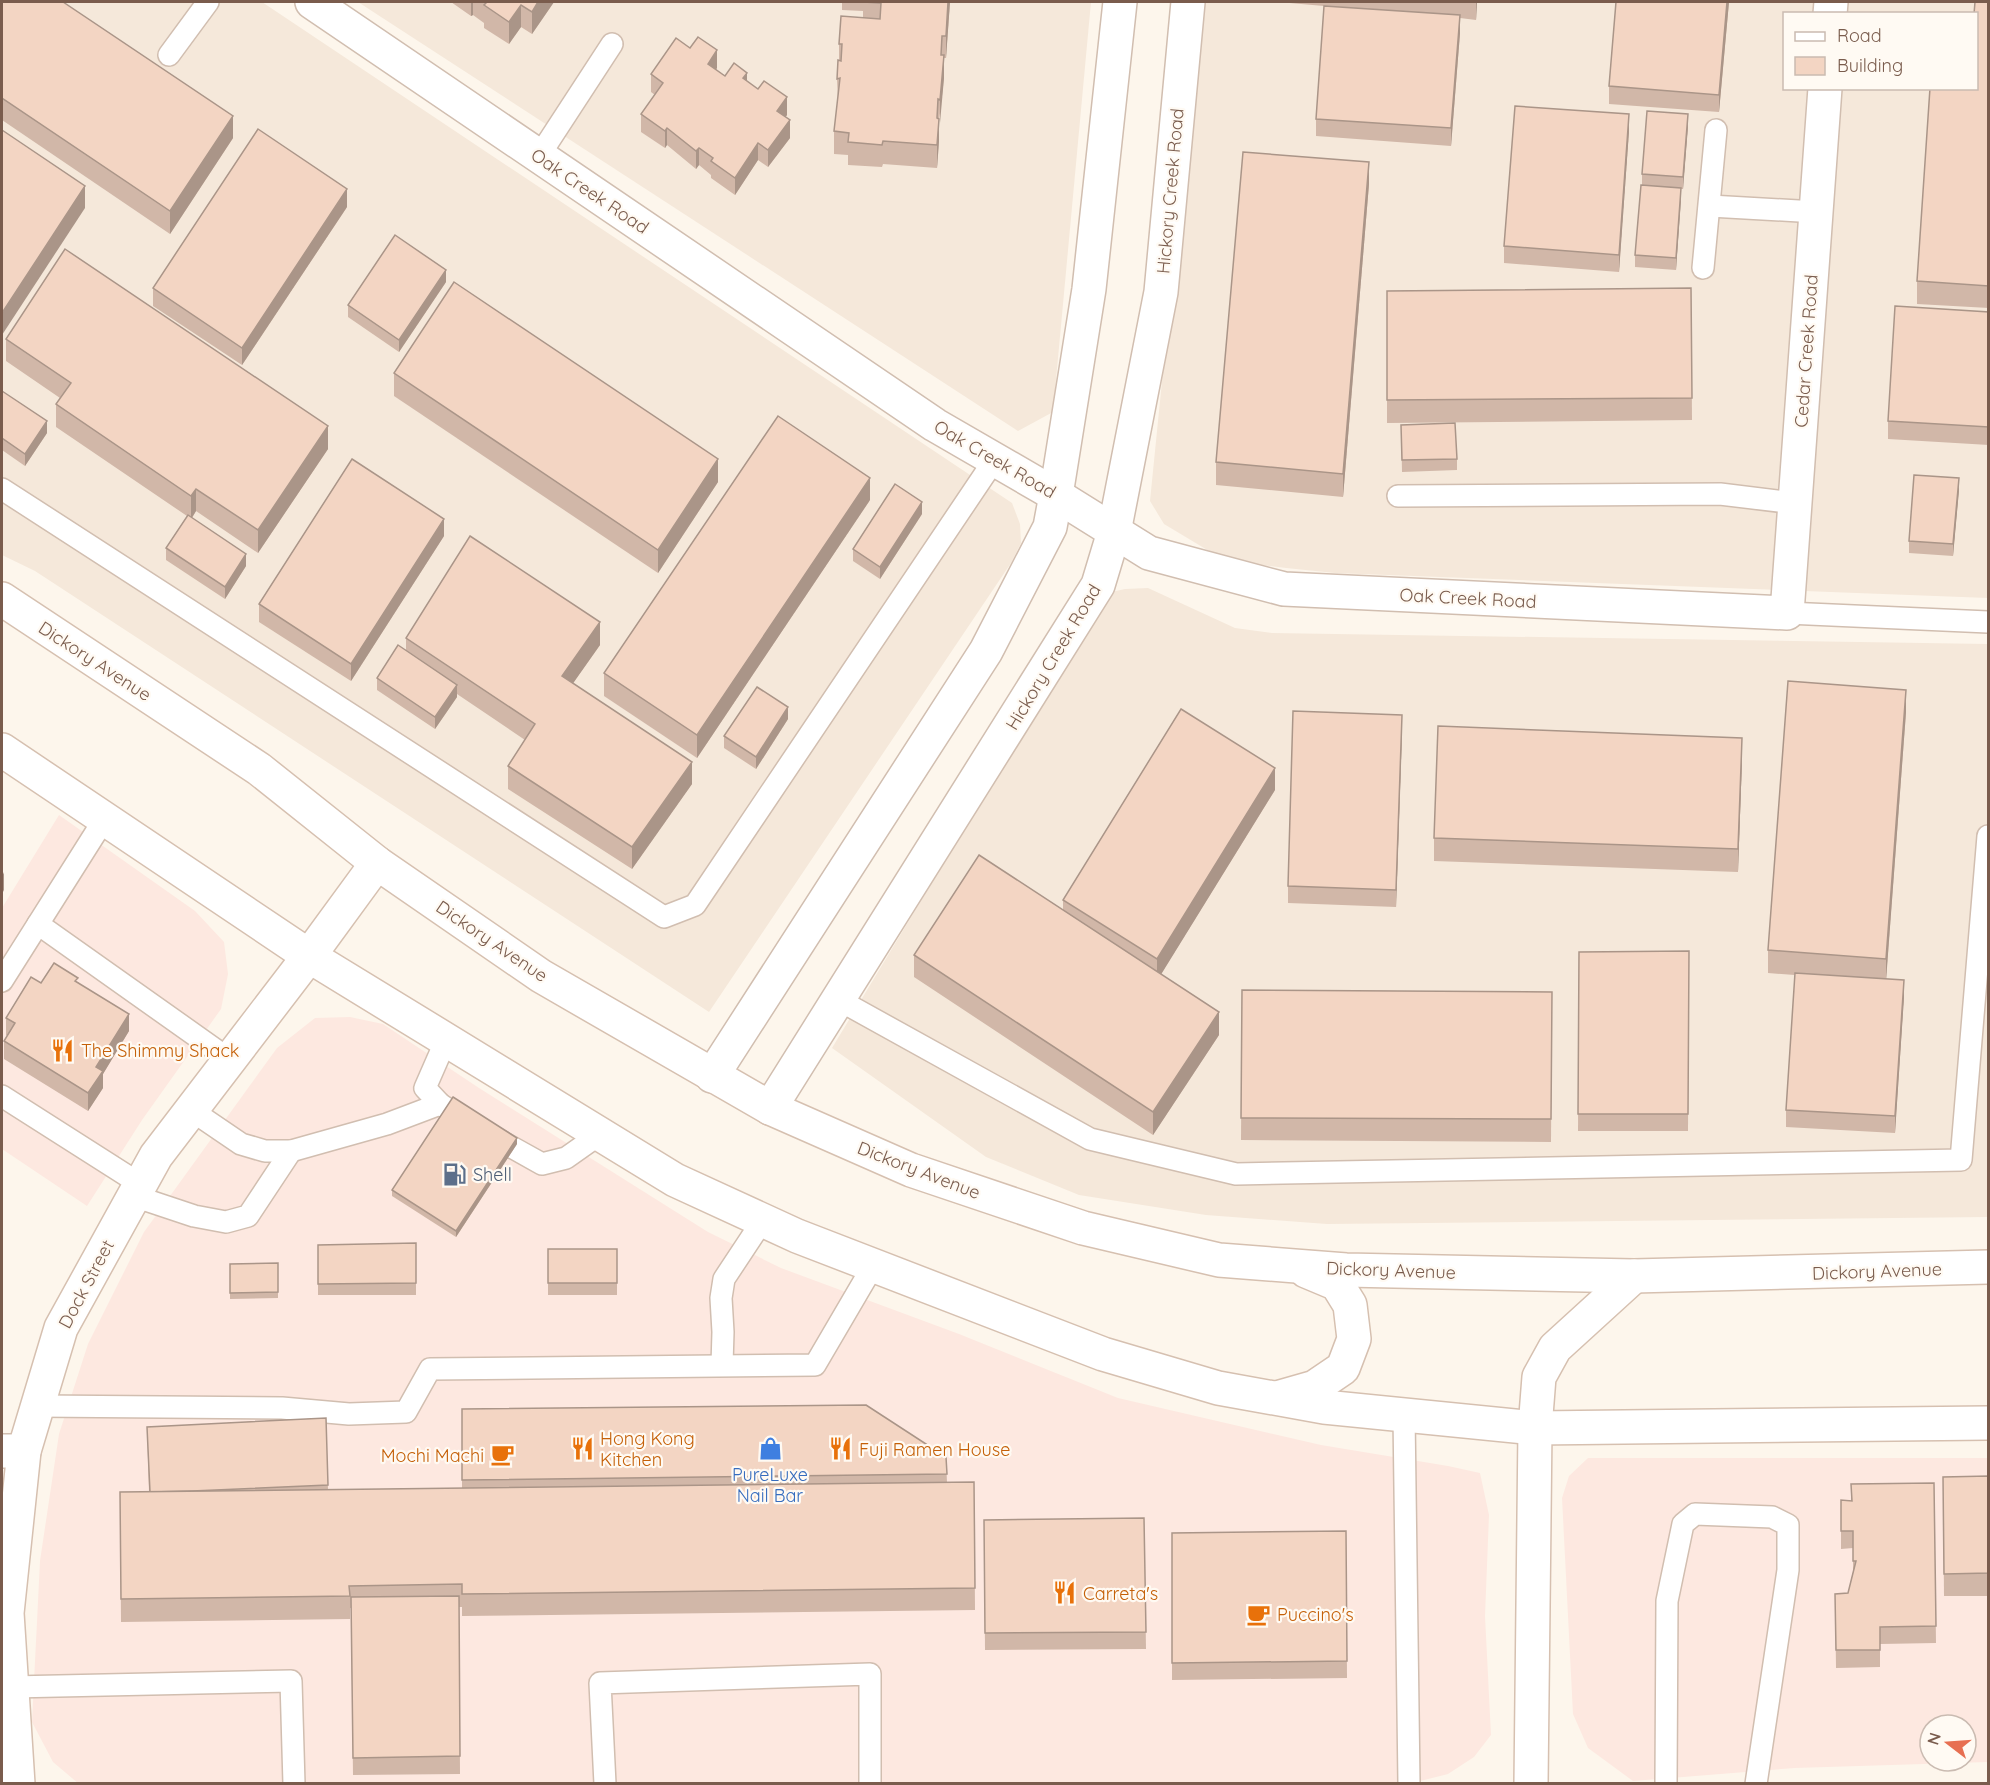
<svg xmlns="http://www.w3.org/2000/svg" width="1990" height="1785" font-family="Quicksand,sans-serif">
	<rect width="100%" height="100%" fill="#fdf6ec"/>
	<g fill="#f5e8da" fill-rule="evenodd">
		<path d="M2,2H262L1012,503L1020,524L1021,543L1011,563L709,1012L35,571L2,555Z"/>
		<path d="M358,2H1091L1053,412L1018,431Z"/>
		<path d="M1200,2H1988V598L1335,573L1286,568L1253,564L1209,551L1164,524L1150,501ZM1784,14H1976V88H1784Z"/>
		<path d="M1148,588L1235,628L1272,633L1988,644V1217L1327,1224L1206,1215L1079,1195L986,1157L832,1048L1107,593L1125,589Z"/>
	</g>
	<g fill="#fde8e0" fill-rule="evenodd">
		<path d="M59,815L195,911L224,942L228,974L221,1009L142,1120L87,1206L2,1149V908Z"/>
		<path d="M350,1017L383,1024L479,1088L708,1232L781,1268L959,1334L1118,1398L1321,1445L1448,1466L1480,1473L1489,1515L1485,1616L1491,1735L1474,1757L1448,1774L1412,1783L79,1784L53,1762L32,1722L40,1561L59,1434L88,1344L144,1232L277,1048L315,1018Z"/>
		<path d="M1588,1458H1988V1762L1795,1768L1633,1781L1588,1748L1573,1714L1562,1498L1569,1476ZM1930,1725H1966V1761H1930Z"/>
	</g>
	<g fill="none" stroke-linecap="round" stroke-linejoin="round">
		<defs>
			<g id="service">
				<path d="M169,55L208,2"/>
				<path d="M539,156L612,44"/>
				<path d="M1710,206L1816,212"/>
				<path d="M1703,268L1716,130"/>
				<path d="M2,489L664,917L695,905L995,459"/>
				<path d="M1398,496L1720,494L1794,503"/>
				<path d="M1787,613L1988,622"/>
				<path d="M38,924L230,1060"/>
				<path d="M2,981L105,818"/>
				<path d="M839,1000L1090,1139L1236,1174L1961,1160L1988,836"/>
				<path d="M446,1040L425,1088L440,1104L451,1111"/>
				<path d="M2,1096L140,1184"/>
				<path d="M191,1110L241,1144L265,1151H291L387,1124L440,1104"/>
				<path d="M488,1134L542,1164L566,1158L600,1134"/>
				<path d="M134,1196L194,1216L226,1222L248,1216L291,1151"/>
				<path d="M722,1365L723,1332L721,1298L724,1279L763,1220"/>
				<path d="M37,1406L282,1408L349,1414L406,1412L430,1369L815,1365L873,1266"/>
				<path d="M1404,1415L1409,1784"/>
				<path d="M12,1687L291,1681L294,1784"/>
				<path d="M605,1784L600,1683L870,1674V1784"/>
				<path d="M1666,1784L1667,1601L1683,1524L1695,1514L1772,1517L1788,1525V1570L1756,1784"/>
			</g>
			<g id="minor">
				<path d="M312,2L935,425L1056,495L1149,553L1284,589L1787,613L1825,88"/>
				<path d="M1830,14L1831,2"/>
				<path d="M712,1076L986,651L1050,527L1056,495L1089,289L1120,2"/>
				<path d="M770,1108L1098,585L1114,532L1161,292L1188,2"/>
				<path d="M2,1451H24"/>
			</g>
			<g id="secondary">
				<path d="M2,599L259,769L377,863L541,976L770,1108L911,1170L1083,1228L1219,1260L1346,1270L1634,1276L1988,1267"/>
				<path d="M2,750L309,956L675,1180L797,1236L1103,1354L1218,1388L1324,1407L1535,1428L1988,1423"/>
				<path d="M1280,1397L1315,1387L1343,1368L1354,1339L1350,1305L1337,1284L1306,1271"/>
				<path d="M18,1784L7,1613L24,1451L61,1328L156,1156L309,956L377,863"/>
				<path d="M1531,1784L1535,1428L1539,1377L1555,1348L1634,1276"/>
			</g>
		</defs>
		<use href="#service" stroke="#d1beb0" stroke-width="24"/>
		<use href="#minor" stroke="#d1beb0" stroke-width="36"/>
		<use href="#secondary" stroke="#d6c0b0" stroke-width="36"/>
		<use href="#service" stroke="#fff" stroke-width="21"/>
		<use href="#minor" stroke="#fff" stroke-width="33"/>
		<use href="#secondary" stroke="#fff" stroke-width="33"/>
	</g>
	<g fill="#d1b7a8">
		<path d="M2,2L233,138L170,234L2,120Z"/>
		<path d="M451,2H554L532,34L521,27L509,44L484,28V23L473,15L471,16Z"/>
		<path d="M842,2H950L946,58H944V78L939,122V141L937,168L883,164L882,167L848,165V155L834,154V131L838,101L837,79L839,60V44L863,18V11L842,10Z"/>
		<path d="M1278,2H1477L1476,20L1460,18V33L1451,146L1316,136V119L1324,6Z"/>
		<path d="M1616,2H1729L1719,112L1609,104V86Z"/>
		<path d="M1989,2V308L1917,304V281L1977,88Z"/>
		<path d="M717,68L716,69L725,76L747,81L787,115L785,117L790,138L768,167L758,160L735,195L711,178V175L699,165L696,169L667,145L665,148L641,132V114L655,95L651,92V74Z"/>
		<path d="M1688,126L1683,189H1681L1676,270L1635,267V255L1642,185V174Z"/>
		<path d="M1629,131L1619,272L1504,263V246Z"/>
		<path d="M1369,184L1343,497L1216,485V462Z"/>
		<path d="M347,207L242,365L153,306V288Z"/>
		<path d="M446,282L399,352L348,317V305Z"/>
		<path d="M1691,288L1692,420L1387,423V291Z"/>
		<path d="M1989,312V445L1888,439V421Z"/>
		<path d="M6,339L328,449L258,553L196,511L192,518L246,566L225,599L166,560V548L187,516L56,427V404L60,398L6,361Z"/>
		<path d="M394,373L718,482L658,573L394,396Z"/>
		<path d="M2,391L47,433L25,466L2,450Z"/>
		<path d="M1401,425L1457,459V470L1402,472Z"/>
		<path d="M1959,490L1953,556L1909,553V541Z"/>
		<path d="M870,500L697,758L604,696V673Z"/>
		<path d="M922,514L880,579L853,561V549Z"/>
		<path d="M444,536L351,681L259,622V604Z"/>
		<path d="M406,638L600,645L573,683L692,784L632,869L508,789V766L525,740L457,694V697L435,729L377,690V678L406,651Z"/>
		<path d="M1906,712L1886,979L1904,997L1895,1133L1786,1127V1110L1795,975L1768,973V950Z"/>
		<path d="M788,719L756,769L724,748V736Z"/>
		<path d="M1402,732L1396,907L1288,903V886Z"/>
		<path d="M1742,760L1738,872L1434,861V838Z"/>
		<path d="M1275,790L1161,974L1219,1035L1153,1135L914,977V955L1063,909V900Z"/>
		<path d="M1689,951L1688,1131H1578L1579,952Z"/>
		<path d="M78,982L129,1031L103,1074V1088L88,1111L4,1059V1041L7,1036L6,1035V1018L41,983Z"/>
		<path d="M1242,990L1552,992L1551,1142L1241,1140Z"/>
		<path d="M517,1144L456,1237L392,1196V1190Z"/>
		<path d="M416,1243V1295H318V1245Z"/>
		<rect x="548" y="1249" width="69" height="46"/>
		<path d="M278,1263V1298L230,1299V1264Z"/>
		<path d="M462,1409L946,1457L947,1483L974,1482L975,1610L462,1616V1607H459L460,1774L353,1775L351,1608H350V1619L121,1622L120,1492H149L147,1427L326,1418L328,1490L462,1488Z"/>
		<path d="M1989,1476V1596H1944L1943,1477Z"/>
		<path d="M1934,1483L1936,1643L1880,1644V1667L1836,1668L1835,1594L1848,1593L1853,1572V1548L1841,1549V1518L1851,1501V1484Z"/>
		<path d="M1144,1518L1146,1649L985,1650L984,1520Z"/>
		<path d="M1346,1531L1347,1678L1172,1680V1533Z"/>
	</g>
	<g fill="#aa9588">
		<path d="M471,2H473V15L471,16Z"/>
		<path d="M538,2H554L532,34V12Z"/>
		<path d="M948,2H950L946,58V36Z"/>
		<path d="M1476,2H1477L1476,20Z"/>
		<path d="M1727,2H1729L1719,112V95Z"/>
		<path d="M521,5V27L509,44V22Z"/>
		<path d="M1460,15V33L1451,146V128Z"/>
		<path d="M717,50V68L708,81V64Z"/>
		<path d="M944,55V78L940,123V100Z"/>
		<path d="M747,73V90L743,78Z"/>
		<path d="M787,97V115L777,129V111Z"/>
		<path d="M1629,114V131L1619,272V255Z"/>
		<path d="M1688,114V126L1683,189V177Z"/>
		<path d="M233,116V138L170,234V211Z"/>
		<path d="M939,119V141L937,168V145Z"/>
		<path d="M790,120V138L768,167V150Z"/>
		<path d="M667,128V145L665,148V131Z"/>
		<path d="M758,143V160L735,195V178Z"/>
		<path d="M699,148V165L696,169V151Z"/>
		<path d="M1369,162V184L1343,497V474Z"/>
		<path d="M85,186V208L2,335V313Z"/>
		<path d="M1681,188V200L1676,270V258Z"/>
		<path d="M347,189V207L242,365V348Z"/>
		<path d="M446,270V282L399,352V340Z"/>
		<path d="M47,421V433L25,466V454Z"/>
		<path d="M328,426V449L258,553V530Z"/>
		<path d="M718,459V482L658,573V550Z"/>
		<path d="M870,478V500L697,758V735Z"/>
		<path d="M1959,478V490L1953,556V544Z"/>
		<path d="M196,489V511L191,519V496Z"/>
		<path d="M922,502V514L880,579V567Z"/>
		<path d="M444,519V536L351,681V664Z"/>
		<path d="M246,554V566L225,599V587Z"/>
		<path d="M600,622V645L562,699V676Z"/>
		<path d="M457,685V697L435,729V717Z"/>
		<path d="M1906,690V712L1886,981V959Z"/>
		<path d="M788,707V719L756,769V757Z"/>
		<path d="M1402,715V732L1396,907V890Z"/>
		<path d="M1742,738V760L1738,872V849Z"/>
		<path d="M692,762V784L632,869V847Z"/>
		<path d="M1275,768V790L1157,981V959Z"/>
		<path d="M4,872V890L2,894V877Z"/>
		<path d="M1904,980V997L1895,1133V1116Z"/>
		<path d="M1219,1012V1035L1153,1135V1112Z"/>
		<path d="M129,1014V1031L103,1074V1088L88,1111V1093L96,1067Z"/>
		<path d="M517,1138V1144L456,1237V1231Z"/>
	</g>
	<g fill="#f3d5c3" stroke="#aa9588" stroke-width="1.5">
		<path d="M2,2H63L233,116L170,211L2,98Z"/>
		<path d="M487,2H538L532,12L521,5L509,22L484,5Z"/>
		<path d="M863,2H948L946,36H942L941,55H944L940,100L938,99L937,118L939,119L937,145L883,141L882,145L848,142L849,133L834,131L840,78L837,79L838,60L841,61L842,44H839L841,16L880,19L881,3Z"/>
		<path d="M1616,2H1727L1719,95L1609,86Z"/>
		<path d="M1975,2H1989V286L1917,281L1930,88H1977V14H1974Z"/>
		<path d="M1324,6L1460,15L1451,128L1316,119Z"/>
		<path d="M698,37L717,50L708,64L725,76L734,63L747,73L743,78L758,89L764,81L787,97L777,111L790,120L768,150L758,143L735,178L711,161L713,158L699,148L696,151L667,128L665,131L641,114L663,83L651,74L676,38L690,48Z"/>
		<path d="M1515,106L1629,114L1619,255L1504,246Z"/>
		<path d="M1647,111L1688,114L1683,177L1642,174Z"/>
		<path d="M258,129L347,189L242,348L153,288Z"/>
		<path d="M2,130L85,186L2,313Z"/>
		<path d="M1243,152L1369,162L1343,474L1216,462Z"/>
		<path d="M1641,185L1681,188L1676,258L1635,255Z"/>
		<path d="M395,235L446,270L399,340L348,305Z"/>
		<path d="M65,249L328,426L258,530L196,489L191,496L56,404L71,383L6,339Z"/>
		<path d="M454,282L718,459L658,550L394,373Z"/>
		<path d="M1691,288L1692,398L1387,400V291Z"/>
		<path d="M1895,306L1989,312V427L1888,421Z"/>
		<path d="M2,391L47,421L25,454L2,438Z"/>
		<path d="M778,416L870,478L697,735L604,673Z"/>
		<path d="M1455,423L1457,459L1402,460L1401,425Z"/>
		<path d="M352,459L444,519L351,664L259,604Z"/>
		<path d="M1914,475L1959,478L1953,544L1909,541Z"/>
		<path d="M895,484L922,502L880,567L853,549Z"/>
		<path d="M188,515L246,554L225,587L166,548Z"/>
		<path d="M470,536L600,622L562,676L692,762L632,847L508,766L535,724L406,638Z"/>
		<path d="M398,645L457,685L435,717L377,678Z"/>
		<path d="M1788,681L1906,690L1886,959L1768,950Z"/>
		<path d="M757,687L788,707L756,757L724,736Z"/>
		<path d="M1181,709L1275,768L1157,959L1063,900Z"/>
		<path d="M1293,711L1402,715L1396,890L1288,886Z"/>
		<path d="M1438,726L1742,738L1738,849L1434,838Z"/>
		<path d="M979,855L1219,1012L1153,1112L914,955Z"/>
		<path d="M1689,951L1688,1114H1578L1579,952Z"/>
		<path d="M54,963L78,978L75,981L129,1014L96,1067L103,1071L88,1093L4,1041L15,1023L6,1018L31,977L41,983Z"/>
		<path d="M1795,973L1904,980L1895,1116L1786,1110Z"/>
		<path d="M1242,990L1552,992L1551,1119L1241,1118Z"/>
		<path d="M453,1097L517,1138L456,1231L392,1190Z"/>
		<path d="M416,1243V1283L318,1284V1245Z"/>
		<rect x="548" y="1249" width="69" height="34"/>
		<path d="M278,1263V1292L230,1293V1264Z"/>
		<path d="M866,1405L946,1457L947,1474L462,1480V1409Z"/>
		<path d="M326,1418L328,1485L192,1491L150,1492L147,1427Z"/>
		<path d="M1989,1476V1573L1944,1574L1943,1477Z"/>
		<path d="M974,1482L975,1588L462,1594V1584L349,1586L350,1596L121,1599L120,1492Z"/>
		<path d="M1934,1483L1936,1626L1880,1627V1650H1836L1835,1594L1848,1593L1856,1561H1853V1531H1841V1500L1852,1501L1851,1484Z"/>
		<path d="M1144,1518L1146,1632L985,1633L984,1520Z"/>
		<path d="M1346,1531L1347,1661L1172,1663V1533Z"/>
		<path d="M459,1596L460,1756L353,1758L351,1597Z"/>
	</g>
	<defs>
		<symbol id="restaurant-bare" viewBox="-9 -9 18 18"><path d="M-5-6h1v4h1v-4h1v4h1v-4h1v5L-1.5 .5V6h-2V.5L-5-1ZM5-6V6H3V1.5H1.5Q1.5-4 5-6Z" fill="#e8710a" stroke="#fffaf3" stroke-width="2.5" paint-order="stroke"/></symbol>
		<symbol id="fuel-bare" viewBox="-9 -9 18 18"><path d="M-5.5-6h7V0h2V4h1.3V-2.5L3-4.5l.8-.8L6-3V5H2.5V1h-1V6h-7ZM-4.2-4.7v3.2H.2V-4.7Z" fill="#5c6f8a" stroke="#fffaf3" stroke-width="2.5" paint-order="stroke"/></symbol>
		<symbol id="shop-bare" viewBox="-9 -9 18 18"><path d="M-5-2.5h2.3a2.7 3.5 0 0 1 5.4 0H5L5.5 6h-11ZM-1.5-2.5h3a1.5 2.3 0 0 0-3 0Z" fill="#3f7fe0" stroke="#fffaf3" stroke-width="2.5" paint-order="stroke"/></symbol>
		<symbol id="cafe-bare" viewBox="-9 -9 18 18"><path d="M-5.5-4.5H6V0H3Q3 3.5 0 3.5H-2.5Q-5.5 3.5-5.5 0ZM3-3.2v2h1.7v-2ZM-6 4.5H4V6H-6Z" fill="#e8710a" stroke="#fffaf3" stroke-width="2.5" paint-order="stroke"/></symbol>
	</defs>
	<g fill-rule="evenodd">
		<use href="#restaurant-bare" x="46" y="1034" width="33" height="33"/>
		<use href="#fuel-bare" x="438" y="1158" width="33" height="33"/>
		<use href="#restaurant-bare" x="566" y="1432" width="33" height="33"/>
		<use href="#shop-bare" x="754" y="1432" width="33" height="33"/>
		<use href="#restaurant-bare" x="824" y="1432" width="33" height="33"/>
		<use href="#cafe-bare" x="486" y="1438" width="33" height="33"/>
		<use href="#restaurant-bare" x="1048" y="1576" width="33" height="33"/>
		<use href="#cafe-bare" x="1242" y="1598" width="33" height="33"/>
	</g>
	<g text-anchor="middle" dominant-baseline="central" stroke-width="4.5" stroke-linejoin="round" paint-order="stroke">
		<g font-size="18" fill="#7a5c4d" stroke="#fffaf3">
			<text transform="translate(590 191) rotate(34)">Oak Creek Road</text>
			<text transform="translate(1170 191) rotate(-85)">Hickory Creek Road</text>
			<text transform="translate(1806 351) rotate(-86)">Cedar Creek Road</text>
			<text transform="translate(995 459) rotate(30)">Oak Creek Road</text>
			<text transform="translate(1468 598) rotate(3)">Oak Creek Road</text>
			<text transform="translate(1053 657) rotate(-59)">Hickory Creek Road</text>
			<text transform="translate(95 661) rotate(33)">Dickory Avenue</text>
			<text transform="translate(492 941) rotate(34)">Dickory Avenue</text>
			<text transform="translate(919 1170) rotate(21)">Dickory Avenue</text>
			<text transform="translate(1391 1270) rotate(2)">Dickory Avenue</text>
			<text transform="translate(1877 1271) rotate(-2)">Dickory Avenue</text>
			<text transform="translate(86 1284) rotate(-62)">Dock Street</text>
		</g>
		<g font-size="18" fill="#c56008" stroke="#fffaf3" text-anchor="start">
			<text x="81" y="1050">The Shimmy Shack</text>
			<text x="600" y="1438">Hong Kong<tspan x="600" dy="21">Kitchen</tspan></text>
			<text x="859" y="1449">Fuji Ramen House</text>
			<text x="484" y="1455" text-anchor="end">Mochi Machi</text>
			<text x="1083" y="1593">Carreta's</text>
			<text x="1277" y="1614">Puccino's</text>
		</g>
		<g font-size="18" fill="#4e5e75" stroke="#fffaf3" text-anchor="start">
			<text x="473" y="1174">Shell</text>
		</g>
		<g font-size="18" fill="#366cbe" stroke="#fffaf3">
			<text x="770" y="1474">PureLuxe<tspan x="770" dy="21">Nail Bar</tspan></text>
		</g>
	</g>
	<rect width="1990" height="1785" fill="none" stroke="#7a5c4d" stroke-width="6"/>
	<rect x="1783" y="12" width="195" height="78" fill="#fffaf3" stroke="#cabbb1" stroke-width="1.5"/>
	<rect x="1795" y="32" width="30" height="9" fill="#ffffff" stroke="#cabbb1" stroke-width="1.5"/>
	<text x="1837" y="42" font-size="18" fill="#7a5c4d">Road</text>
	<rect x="1795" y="57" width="30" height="18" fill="#f3d5c3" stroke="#cabbb1" stroke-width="1.5"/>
	<text x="1837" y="72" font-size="18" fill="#7a5c4d">Building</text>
	<g transform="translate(1948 1743) rotate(287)"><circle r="28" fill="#fffaf3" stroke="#cabbb1" stroke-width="1.5"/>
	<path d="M0-4.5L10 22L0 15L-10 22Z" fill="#e76f51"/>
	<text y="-9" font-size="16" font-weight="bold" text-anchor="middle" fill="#7a5c4d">N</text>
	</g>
</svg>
